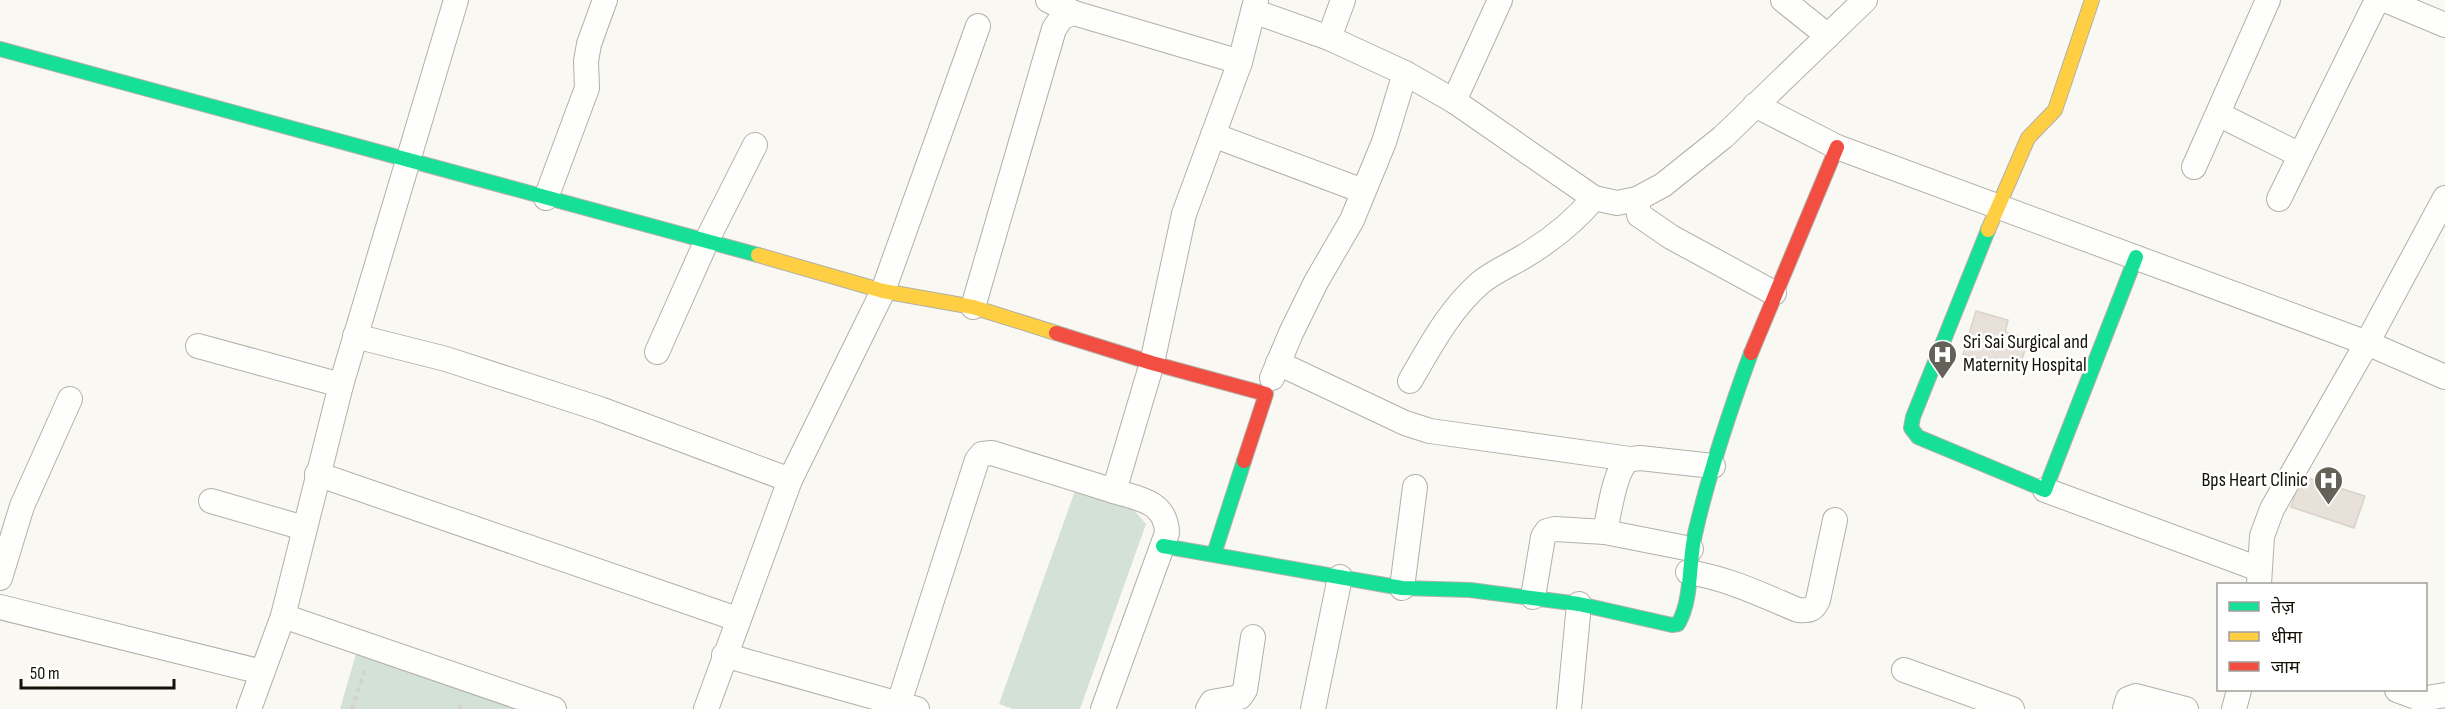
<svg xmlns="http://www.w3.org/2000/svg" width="2445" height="709" font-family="'Sofia Sans Condensed','Noto Sans Devanagari',sans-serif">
	<rect width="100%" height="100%" fill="#faf8f2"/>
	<g fill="#d4e1d6">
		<path d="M1076,488L1129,504L1146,524L1080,709H1013L999,704Z"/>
		<path d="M356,654L519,709H340Z"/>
	</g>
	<g fill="#e8e1d9" stroke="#d8d3cb" stroke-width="1.5">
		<path d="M1976,311L2008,320L2005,332L2028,339L2019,370L1963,354Z"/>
		<path d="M2301,476L2365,496L2354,528L2291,507Z"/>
	</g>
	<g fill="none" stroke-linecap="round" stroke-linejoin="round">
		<defs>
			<g id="street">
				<path d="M1048,0L1074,13"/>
				<path d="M1783,0L1828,36"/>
				<path d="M2385,0L2445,25"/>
				<path d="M1253,11L1329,38L1405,73L1454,101L1594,198L1617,203L1637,199L1663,185L1723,137L1865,0"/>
				<path d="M1329,38L1343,0"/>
				<path d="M1454,101L1500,0"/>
				<path d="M1755,105L1837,147L2367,343L2445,377"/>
				<path d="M2218,114L2300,155"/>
				<path d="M1213,135L1363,191"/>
				<path d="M2194,167L2268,0"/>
				<path d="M546,198L587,88L586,61L589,44L605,0"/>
				<path d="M1637,199L1639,215L1671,237L1774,293"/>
				<path d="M2279,199L2377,0"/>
				<path d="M973,307L1054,29L1062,17L1074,13L1240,62"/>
				<path d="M355,336L446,359L600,409L790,480"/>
				<path d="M198,346L341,385"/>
				<path d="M657,352L707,240L755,145"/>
				<path d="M1278,363L1405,423L1430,431L1630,459"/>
				<path d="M1272,378L1291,333L1316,282L1352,220L1384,142L1405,73"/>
				<path d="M1410,381C1430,347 1449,310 1480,283C1493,272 1508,266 1523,257C1550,241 1574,222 1594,198"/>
				<path d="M317,474L737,619"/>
				<path d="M2045,490L2259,569"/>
				<path d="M211,501L304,528"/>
				<path d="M1605,532C1609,514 1613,481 1623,466C1627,459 1632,459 1640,458L1713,466"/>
				<path d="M1688,572C1727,578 1762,595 1798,610C1809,611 1814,610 1818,600L1835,520"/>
				<path d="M0,578L22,506L70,399"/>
				<path d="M2259,584L2262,536L2272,509L2367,343L2445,198"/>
				<path d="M1402,588L1415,487"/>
				<path d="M1533,597L1543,537L1547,531L1555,529L1605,532L1691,549"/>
				<path d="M0,607L262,672"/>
				<path d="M283,616L554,709"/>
				<path d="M724,655L917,709"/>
				<path d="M1904,670L2012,709"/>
				<path d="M2397,690L2421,699L2424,709"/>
				<path d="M2421,699L2445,695"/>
				<path d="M899,703L977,460L982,454L992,453L1114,491"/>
				<path d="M249,709L283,616L341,385L456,0"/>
				<path d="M706,709L790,480L883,291L978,26"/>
				<path d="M1103,709L1167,533C1166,501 1139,499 1114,491L1152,363L1184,214L1240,62L1256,0"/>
				<path d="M1208,709L1212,702L1240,697L1245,690L1253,637"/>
				<path d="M1313,709L1340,577"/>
				<path d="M1569,709L1579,604"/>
				<path d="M2125,709L2128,699L2136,696L2186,709"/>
				<path d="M2234,709L2239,690"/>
			</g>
			<g id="fast">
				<path d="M0,49L758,255"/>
				<path d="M1988,230L1913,417L1911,428L1918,437L2045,490L2136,257"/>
				<path d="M1163,546L1402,588L1470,590L1579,604L1672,625L1678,624C1693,598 1688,563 1695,534C1709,472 1729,413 1751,353"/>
				<path d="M1214,554L1244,461"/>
			</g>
			<g id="slow">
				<path d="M1988,230L2028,138L2055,110L2092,0"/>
				<path d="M758,255L883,291L973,307L1056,333"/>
			</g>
			<g id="jam">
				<path d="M1056,333L1152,363L1266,394L1244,461"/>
				<path d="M1751,353L1837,147"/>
			</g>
		</defs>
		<use href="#street" stroke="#b2b0a8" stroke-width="26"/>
		<use href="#fast" stroke="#b2b0a8" stroke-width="16"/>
		<use href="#slow" stroke="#b2b0a8" stroke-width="16"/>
		<use href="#jam" stroke="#b2b0a8" stroke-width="16"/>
		<g stroke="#d3d2d0" stroke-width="4" stroke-dasharray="4.5 4.5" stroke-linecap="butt">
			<path d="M352,709L365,670H368"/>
			<path d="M459,709L462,703"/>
		</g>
		<use href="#street" stroke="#fefefd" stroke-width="24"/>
		<use href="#fast" stroke="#16e098" stroke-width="14"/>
		<use href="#slow" stroke="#ffcf43" stroke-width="14"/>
		<use href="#jam" stroke="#f24e42" stroke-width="14"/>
	</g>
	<defs>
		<symbol id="hospital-pin" viewBox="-11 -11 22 30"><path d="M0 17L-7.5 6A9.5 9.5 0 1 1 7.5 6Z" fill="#646159" stroke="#fff"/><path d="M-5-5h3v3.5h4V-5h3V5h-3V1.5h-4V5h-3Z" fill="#fff"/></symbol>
	</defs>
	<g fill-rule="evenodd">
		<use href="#hospital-pin" x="1926" y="338" width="33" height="45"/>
		<use href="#hospital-pin" x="2312" y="464" width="33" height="45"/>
	</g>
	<g text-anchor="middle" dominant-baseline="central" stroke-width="5" stroke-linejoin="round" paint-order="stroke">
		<g font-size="20" fill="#131006" stroke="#fff" text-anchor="start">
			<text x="1963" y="342">Sri Sai Surgical and<tspan x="1963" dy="23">Maternity Hospital</tspan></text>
			<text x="2308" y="480" text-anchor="end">Bps Heart Clinic</text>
		</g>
	</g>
	<rect x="2217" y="583" width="210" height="108" fill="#ffffff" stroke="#a19f9b" stroke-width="1.5"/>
	<rect x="2229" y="602" width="30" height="9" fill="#16e098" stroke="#a19f9b" stroke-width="1.5"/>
	<text x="2271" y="613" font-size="18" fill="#131006">तेज़</text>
	<rect x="2229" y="632" width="30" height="9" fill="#ffcf43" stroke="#a19f9b" stroke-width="1.5"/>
	<text x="2271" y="643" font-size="18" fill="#131006">धीमा</text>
	<rect x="2229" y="662" width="30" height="9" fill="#f24e42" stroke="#a19f9b" stroke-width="1.5"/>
	<text x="2271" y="673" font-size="18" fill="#131006">जाम</text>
	<path d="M21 679v9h153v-9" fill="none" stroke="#131006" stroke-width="3"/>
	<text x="30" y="679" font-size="18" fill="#131006" stroke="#ffffff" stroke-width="4.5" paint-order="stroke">50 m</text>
</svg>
